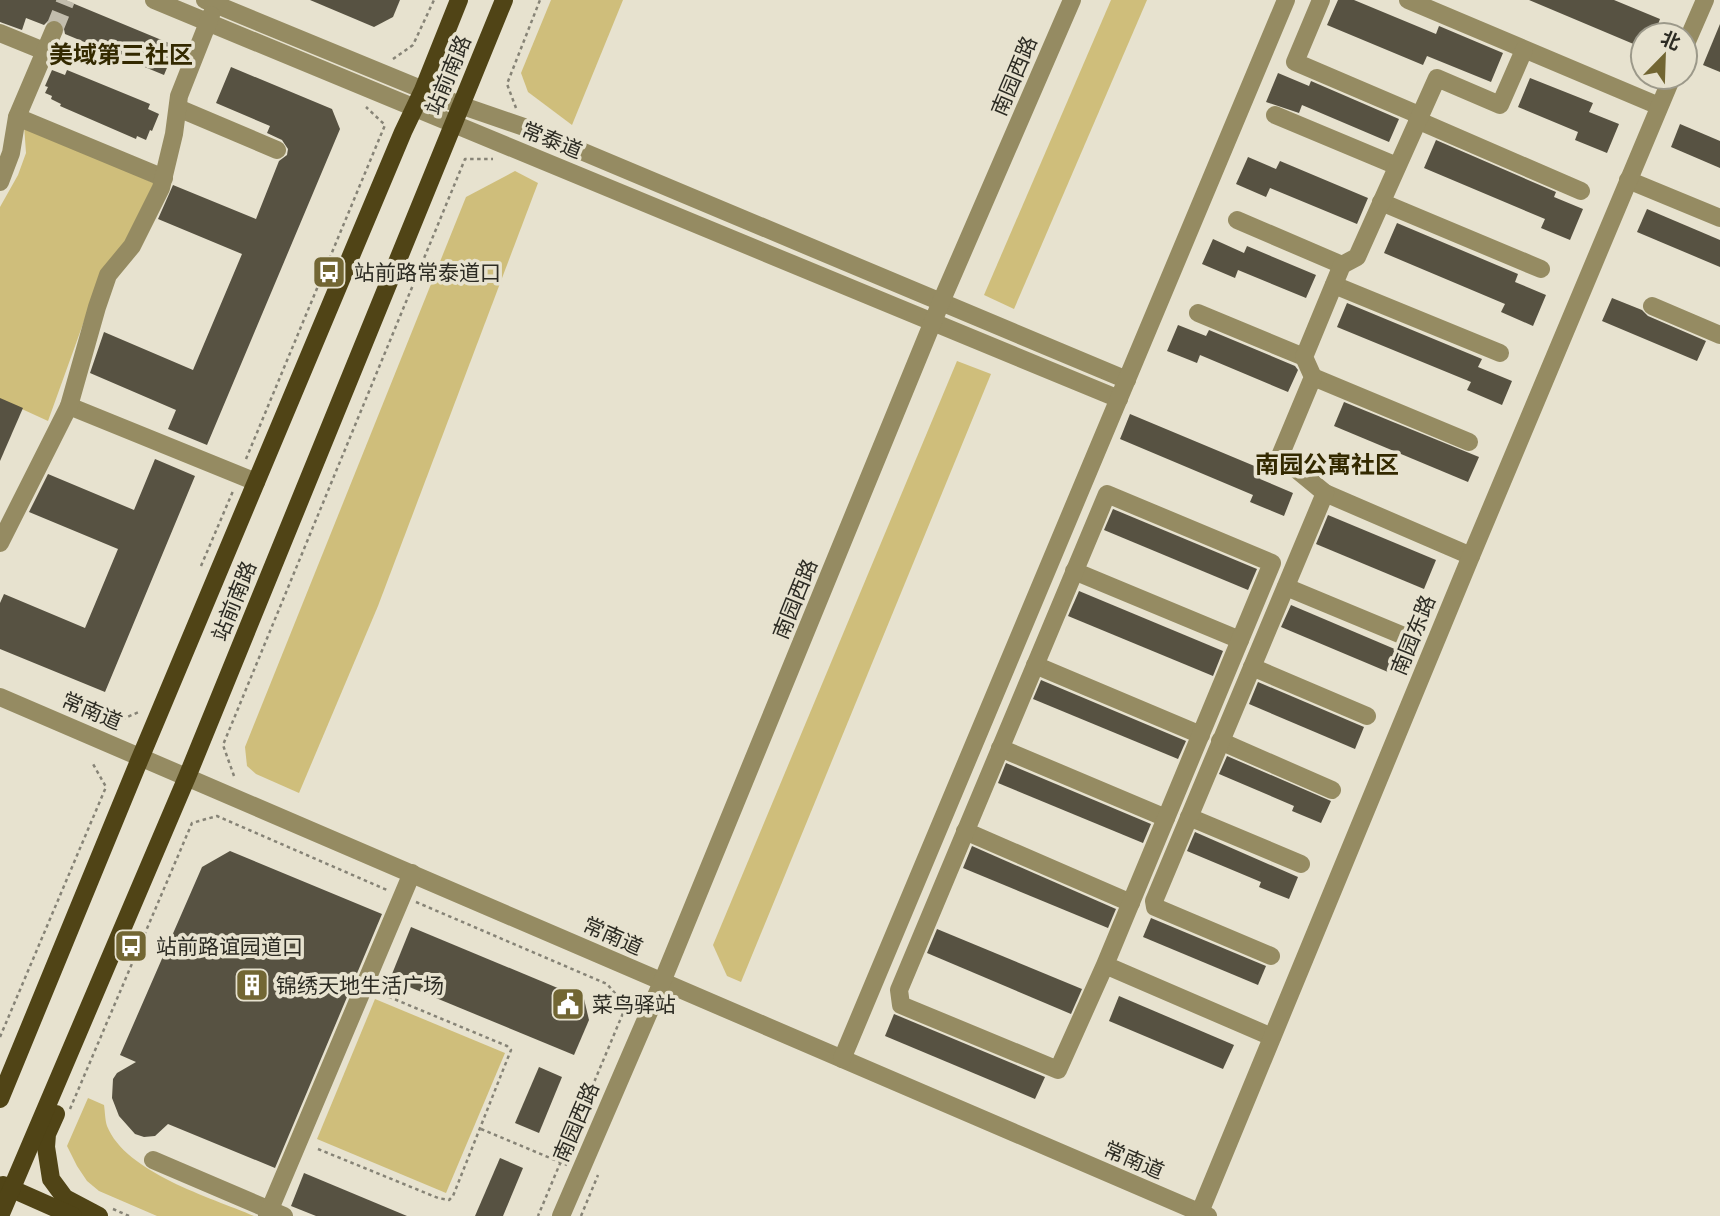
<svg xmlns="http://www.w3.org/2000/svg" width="1720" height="1216" font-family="Montserrat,'Noto Sans SC',sans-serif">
	<rect width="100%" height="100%" fill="#e7e2cf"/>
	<g fill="#cfbe7b">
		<path d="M551,0H623L572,125L528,92L521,73Z"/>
		<path d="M1111,0H1147L1014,309L984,295Z"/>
		<path d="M24,125L156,184L137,229L101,274L48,421L0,399V207L18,175L26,153Z"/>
		<path d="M515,171L538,183L378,606L299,793L256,774L247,766L245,747L466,197Z"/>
		<path d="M957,361L991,374L741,982L727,976L713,945Z"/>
		<path d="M375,999L505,1053L446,1193L317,1139Z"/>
		<path d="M88,1098L104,1105C105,1111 105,1120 107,1126C126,1173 210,1197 254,1216H157L99,1191L87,1181L77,1166L67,1146Z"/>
	</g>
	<g fill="#575242">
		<path d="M0,0H65L176,46L164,75L65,34L63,24L58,19L48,21L44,25L26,18L22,30L0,22Z"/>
		<path d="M310,0H400L393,17L374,27Z"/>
		<path d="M1338,0H1354L1436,34L1439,26L1503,53L1491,82L1427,56L1423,65L1327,25Z"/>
		<path d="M1529,0H1614L1660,19L1654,35H1643V48Z"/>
		<path d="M1720,24V72L1703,65Z"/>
		<path d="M231,67L332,109L340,129L207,445L168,429L176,410L90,373L104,332L193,370L242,254L158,219L173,185L256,219L279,161L287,155L288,149L282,140L267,133L270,126L216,103Z"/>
		<path d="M52,70L65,75L67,70L150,104L148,109L159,114L152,131L150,130L146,140L137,136L136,139L60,106L61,104L51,99L52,96L45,93L48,87L45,86Z"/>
		<path d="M1278,73L1309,86L1311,81L1399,119L1389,142L1302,105L1299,113L1266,102Z"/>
		<path d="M1530,78L1593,103L1589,112L1619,124L1607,153L1575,140L1578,132L1518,107Z"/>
		<path d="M1680,124L1720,141V168L1671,147Z"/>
		<path d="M1436,140L1556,192L1554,197L1583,209L1570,240L1541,228L1545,219L1424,168Z"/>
		<path d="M1248,157L1276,169L1280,161L1368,198L1357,224L1270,188L1266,197L1236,184Z"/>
		<path d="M1647,209L1720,240V267L1637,232Z"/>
		<path d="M1397,223L1518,274L1515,282L1546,295L1533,326L1501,312L1505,304L1384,253Z"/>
		<path d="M1213,239L1244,253L1247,246L1316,275L1306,298L1238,270L1235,278L1202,264Z"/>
		<path d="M1612,298L1642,310L1648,316L1706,341L1697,361L1602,321Z"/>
		<path d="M1347,303L1482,359L1478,367L1512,381L1502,405L1467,390L1471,382L1337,327Z"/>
		<path d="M1178,325L1206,336L1209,330L1295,366L1298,370L1288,392L1200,355L1197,363L1167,351Z"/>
		<path d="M0,398L23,408L0,461Z"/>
		<path d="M1344,402L1479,457L1468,482L1334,426Z"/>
		<path d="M1130,414L1264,470L1260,479L1293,493L1284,516L1250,502L1253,495L1120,439Z"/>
		<path d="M155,459L195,476L105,692L0,649V603L4,594L85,628L118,549L29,512L48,474L134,510Z"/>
		<path d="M1113,509L1257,569L1248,590L1104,530Z"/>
		<path d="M1328,515L1436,560L1424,589L1316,544Z"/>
		<path d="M1079,591L1223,651L1213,676L1068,616Z"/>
		<path d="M1291,605L1397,650L1388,672L1281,627Z"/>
		<path d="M1041,680L1186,741L1178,759L1033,699Z"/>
		<path d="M1258,682L1364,727L1355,749L1249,704Z"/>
		<path d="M1227,756L1331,801L1321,823L1292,811L1294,806L1219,774Z"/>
		<path d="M1006,763L1151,824L1143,843L998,783Z"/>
		<path d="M1195,832L1298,877L1289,899L1259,887L1261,882L1187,851Z"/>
		<path d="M972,846L1116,909L1108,928L963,868Z"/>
		<path d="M230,851L382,914L275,1168L168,1124L155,1136L144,1137L135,1134L119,1116L112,1098L113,1079L117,1073L136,1062L120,1055L202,867Z"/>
		<path d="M1151,918L1266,966L1258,985L1143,937Z"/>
		<path d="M411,927L584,999L589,1020L574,1055L390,979Z"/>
		<path d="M937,929L1082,989L1071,1014L927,953Z"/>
		<path d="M1119,996L1234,1045L1223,1069L1109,1021Z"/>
		<path d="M894,1014L1045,1077L1035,1099L885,1036Z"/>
		<path d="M539,1067L562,1077L539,1133L515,1123Z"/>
		<path d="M500,1158L523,1168L503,1216H475Z"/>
		<path d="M304,1173L407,1216H316L291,1206Z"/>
	</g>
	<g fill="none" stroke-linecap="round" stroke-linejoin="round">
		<path stroke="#c2bdad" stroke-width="18" stroke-dasharray="18 9" stroke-linecap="butt" d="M54,30L66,0"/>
		<g stroke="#868376" stroke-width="2.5" stroke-dasharray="3.5 3.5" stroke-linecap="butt">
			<path d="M393,59L413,45L434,0"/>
			<path d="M516,108L507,84L540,0"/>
			<path d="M246,459L385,125L366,107"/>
			<path d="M201,566L233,491"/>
			<path d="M109,725L141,711"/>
			<path d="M234,776L223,745L465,159H493"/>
			<path d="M416,902L607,984L626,1006L538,1216"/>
			<path d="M0,1037L106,787L93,764"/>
			<path d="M70,1109L192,823L217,816L387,890"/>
			<path d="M481,1129L567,1165"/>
			<path d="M318,1149L438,1198L449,1200L453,1196L511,1050L507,1046L382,994"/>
			<path d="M113,1209L129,1216"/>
			<path d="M581,1216L598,1175"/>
		</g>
		<g stroke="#958b62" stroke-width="18">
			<path d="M154,0L1119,399"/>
			<path d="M205,0L460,105L524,127L1127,380"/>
			<path d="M1321,0L1295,62L1419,115"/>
			<path d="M1408,0L1659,106"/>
			<path d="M0,33L44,51"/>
			<path d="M1685,46L1705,0"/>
			<path d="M178,108L277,150"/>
			<path d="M1275,115L1397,166"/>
			<path d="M17,117L54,30"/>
			<path d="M1417,120L1581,191"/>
			<path d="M1628,180L1720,218"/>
			<path d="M0,182L11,153L17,117L164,178"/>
			<path d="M1381,202L1541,269"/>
			<path d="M1237,220L1342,265L1357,257L1437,78L1500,105L1524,50"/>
			<path d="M1334,285L1500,353"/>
			<path d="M1652,306L1720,335"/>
			<path d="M1198,313L1304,357"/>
			<path d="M1313,377L1469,442"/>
			<path d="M69,406L256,482"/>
			<path d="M1325,493L1471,556"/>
			<path d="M0,543L69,406L97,307L108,275L132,246L161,188L174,134L179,96L211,15"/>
			<path d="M1074,571L1240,640"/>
			<path d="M1286,587L1404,636"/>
			<path d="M1035,665L1201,735"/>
			<path d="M1252,667L1367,716"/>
			<path d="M0,697L1208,1216"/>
			<path d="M1220,741L1332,790"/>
			<path d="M1000,748L1166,818"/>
			<path d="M1189,817L1301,864"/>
			<path d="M965,831L1131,903"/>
			<path d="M1271,956L1155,907L1154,901L1325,493L1280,456L1313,377L1304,357L1342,265"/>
			<path d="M1105,965L1058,1070L901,1005L899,990L1107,494L1272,563L1105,965L1272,1037"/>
			<path d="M842,1059L1286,0"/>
			<path d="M153,1160L284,1216"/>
			<path d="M1200,1212L1471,556L1672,77"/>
			<path d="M267,1216L412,873"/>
			<path d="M561,1216L662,982L941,302L1072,0"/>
		</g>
		<g stroke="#504416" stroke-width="18">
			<path d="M0,1099L139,761L403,132L423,90L459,0"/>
			<path d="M56,1114L47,1134L46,1147L51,1179L65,1198L99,1216"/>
			<path d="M3,1185L73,1216"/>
			<path d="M0,1216L187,777L504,0"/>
		</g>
	</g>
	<defs>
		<symbol id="bus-square" viewBox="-11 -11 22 22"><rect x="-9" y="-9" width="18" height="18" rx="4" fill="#726633" stroke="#e7e2cf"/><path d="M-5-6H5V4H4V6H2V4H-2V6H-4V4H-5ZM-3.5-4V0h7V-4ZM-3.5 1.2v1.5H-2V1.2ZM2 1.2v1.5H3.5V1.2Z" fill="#fff"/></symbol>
		<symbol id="building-square" viewBox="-11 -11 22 22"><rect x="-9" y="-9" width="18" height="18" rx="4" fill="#726633" stroke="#e7e2cf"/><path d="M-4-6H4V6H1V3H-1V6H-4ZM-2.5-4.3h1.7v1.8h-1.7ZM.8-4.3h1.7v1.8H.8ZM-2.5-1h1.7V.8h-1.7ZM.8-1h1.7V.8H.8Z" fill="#fff"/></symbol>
		<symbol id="civic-square" viewBox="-11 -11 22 22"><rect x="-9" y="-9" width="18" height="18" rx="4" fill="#726633" stroke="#e7e2cf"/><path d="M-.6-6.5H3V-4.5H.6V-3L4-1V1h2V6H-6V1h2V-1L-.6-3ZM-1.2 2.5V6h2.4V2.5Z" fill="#fff"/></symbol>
	</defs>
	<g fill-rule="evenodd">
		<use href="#bus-square" x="310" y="253" width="38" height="38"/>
		<use href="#bus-square" x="112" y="927" width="38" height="38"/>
		<use href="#building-square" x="233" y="966" width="38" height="38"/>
		<use href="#civic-square" x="549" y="985" width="38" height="38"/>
	</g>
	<g text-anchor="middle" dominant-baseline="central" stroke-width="7" stroke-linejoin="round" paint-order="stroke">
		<g font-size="21" fill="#2c2b23" stroke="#e7e2cf">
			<text transform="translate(448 75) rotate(-67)">站前南路</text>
			<text transform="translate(1014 76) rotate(-67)">南园西路</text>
			<text transform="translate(552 140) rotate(22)">常泰道</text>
			<text transform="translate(795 599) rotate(-68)">南园西路</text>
			<text transform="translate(234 601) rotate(-68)">站前南路</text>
			<text transform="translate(1413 635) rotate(-68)">南园东路</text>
			<text transform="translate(92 711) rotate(23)">常南道</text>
			<text transform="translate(613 936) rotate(24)">常南道</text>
			<text transform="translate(576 1122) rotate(-67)">南园西路</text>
			<text transform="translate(1134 1160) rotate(23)">常南道</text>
		</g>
		<g font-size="21" fill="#2c2b23" stroke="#e7e2cf" text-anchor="start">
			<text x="354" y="272">站前路常泰道口</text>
			<text x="156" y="946">站前路谊园道口</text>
			<text x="276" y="985">锦绣天地生活广场</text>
			<text x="592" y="1004">菜鸟驿站</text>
		</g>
		<g font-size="24" font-weight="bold" fill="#332900" stroke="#e7e2cf">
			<text x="121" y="54">美域第三社区</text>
			<text x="1327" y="464">南园公寓社区</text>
		</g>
	</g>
	<g transform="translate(1664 56) rotate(23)"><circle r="33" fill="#e7e2cf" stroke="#9c998a" stroke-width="2"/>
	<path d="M0-5L12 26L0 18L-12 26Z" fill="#726633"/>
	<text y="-10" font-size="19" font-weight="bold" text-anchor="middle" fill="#2c2b23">北</text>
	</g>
</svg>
